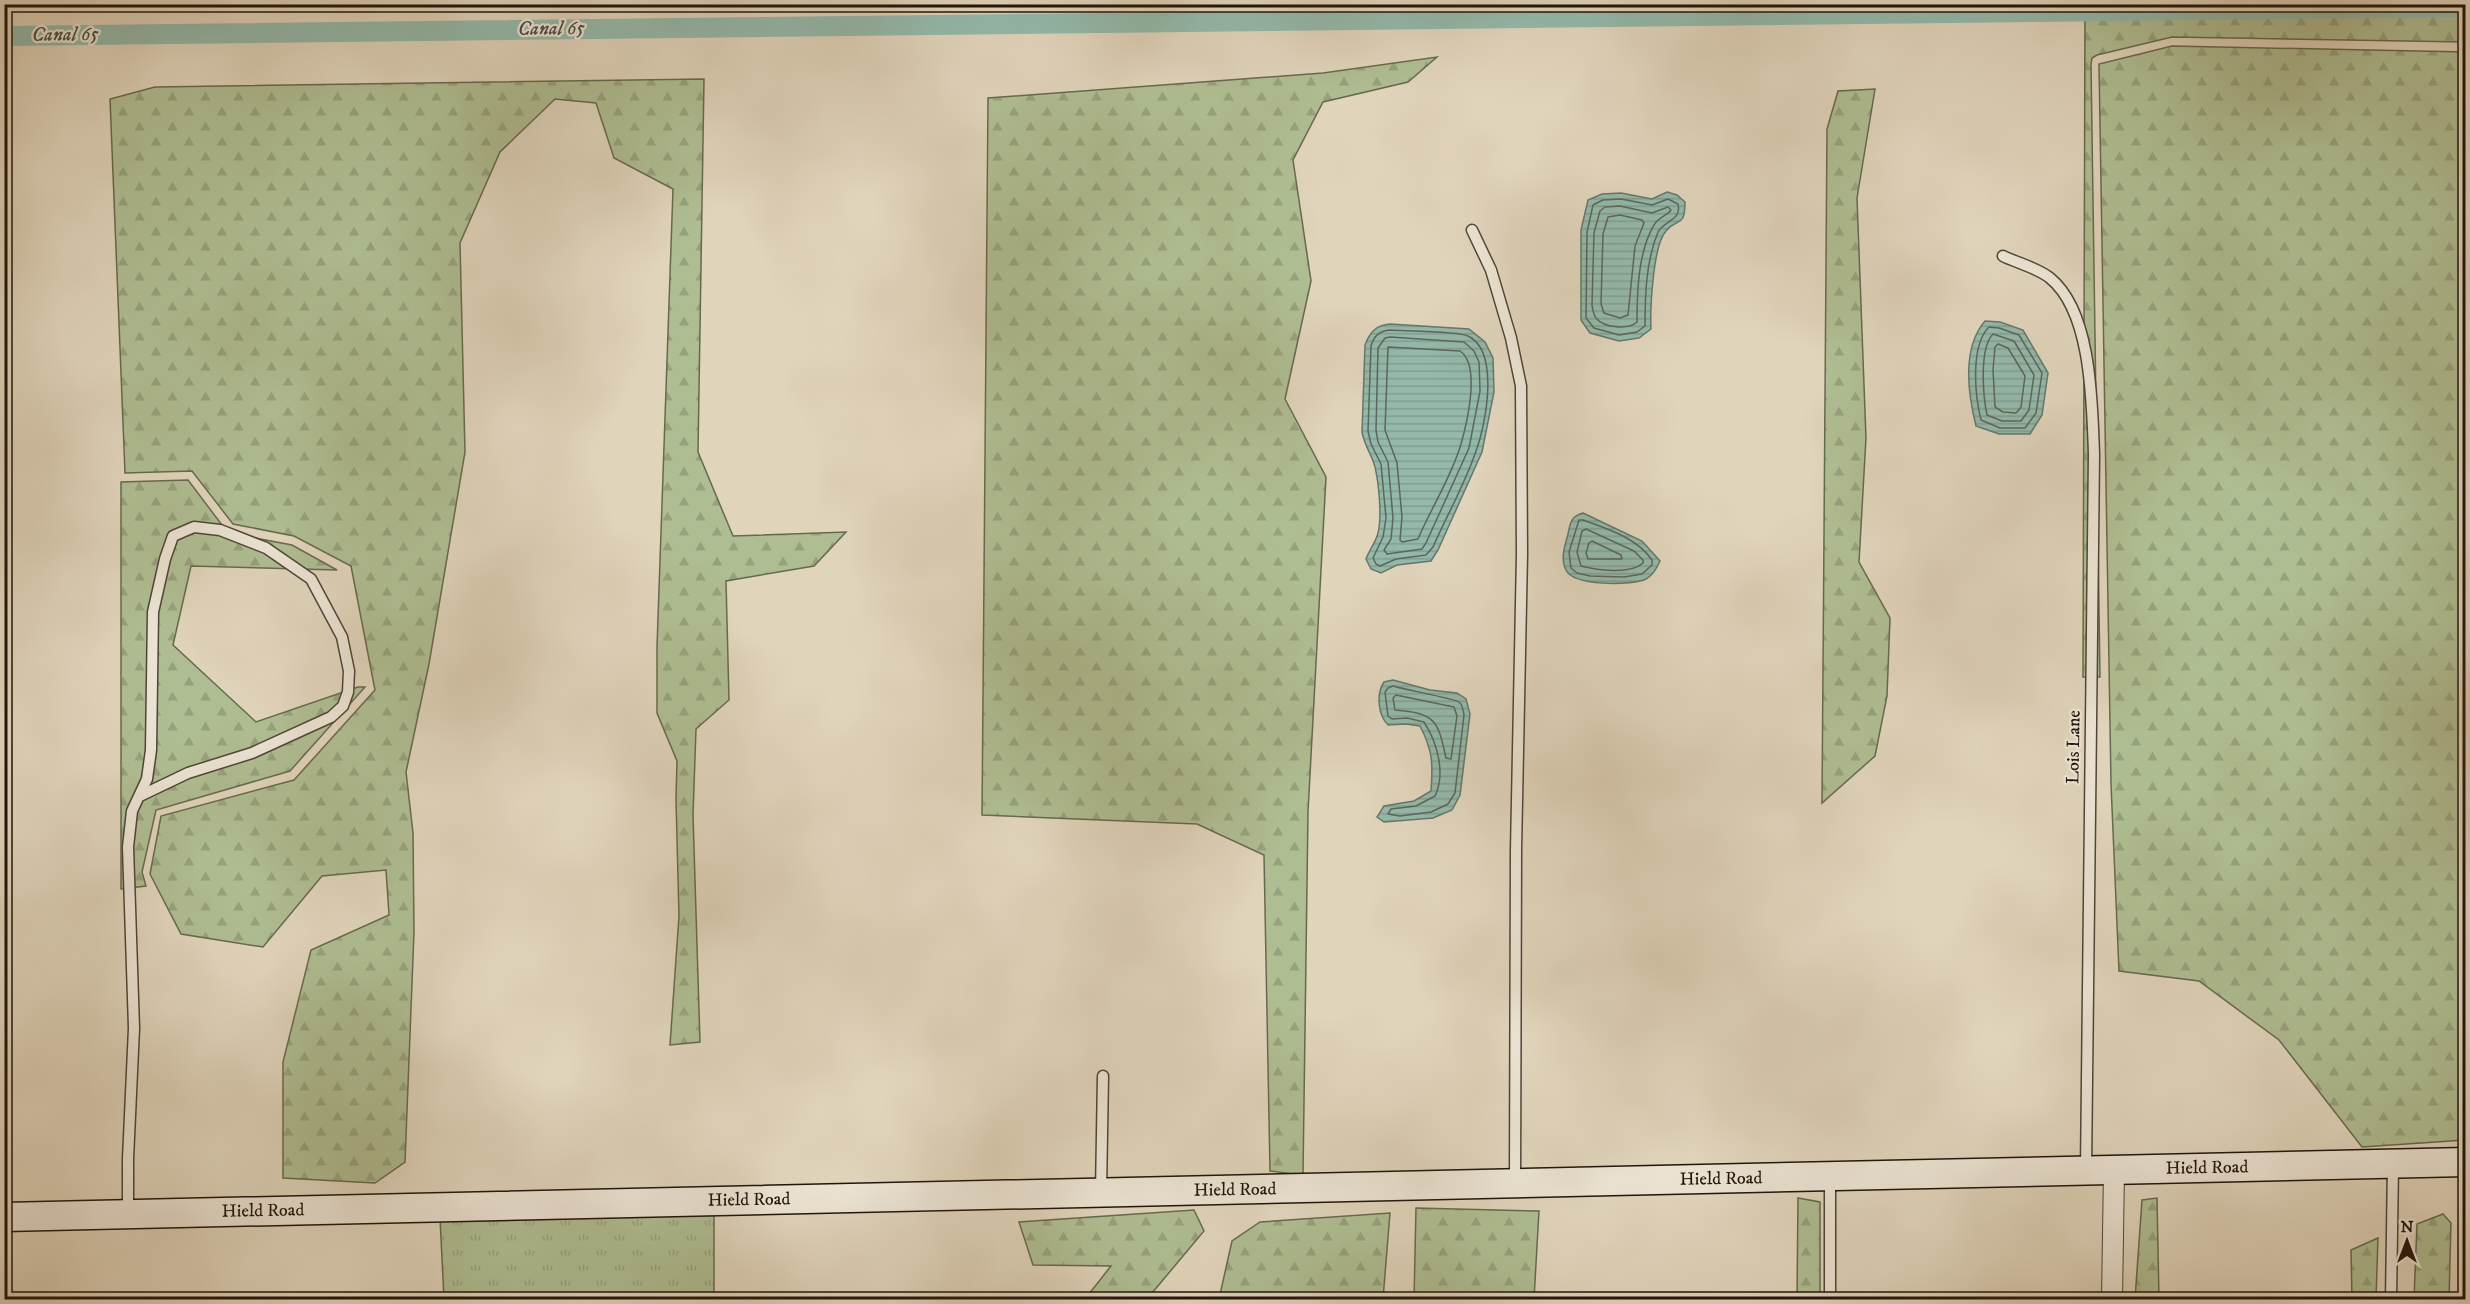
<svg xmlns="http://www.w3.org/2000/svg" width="2470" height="1304" font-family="'IM FELL DW Pica',serif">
	<defs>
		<pattern id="grass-tufts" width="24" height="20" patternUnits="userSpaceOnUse" patternTransform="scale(1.5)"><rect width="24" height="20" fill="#afbd92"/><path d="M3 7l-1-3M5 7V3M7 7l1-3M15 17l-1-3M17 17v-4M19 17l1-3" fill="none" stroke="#96a27d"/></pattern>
		<pattern id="forest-firs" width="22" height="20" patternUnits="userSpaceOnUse" patternTransform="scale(1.5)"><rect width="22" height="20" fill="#afbd92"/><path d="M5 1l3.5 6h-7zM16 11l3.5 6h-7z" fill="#96a27d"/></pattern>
		<pattern id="water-rules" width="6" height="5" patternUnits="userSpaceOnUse" patternTransform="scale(1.5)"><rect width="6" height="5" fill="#94b9ab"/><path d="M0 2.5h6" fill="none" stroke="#7f9e92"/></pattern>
	</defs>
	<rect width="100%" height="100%" fill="#e0d4bb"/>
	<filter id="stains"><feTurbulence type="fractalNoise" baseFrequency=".00333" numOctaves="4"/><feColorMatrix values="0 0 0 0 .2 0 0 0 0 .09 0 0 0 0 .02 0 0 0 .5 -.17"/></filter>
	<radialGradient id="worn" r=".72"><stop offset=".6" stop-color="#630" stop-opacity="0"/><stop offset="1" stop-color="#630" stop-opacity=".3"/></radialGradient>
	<path fill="url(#grass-tufts)" stroke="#67694e" stroke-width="1.5" d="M714,1212V1299H444L440,1218Z"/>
	<g fill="url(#forest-firs)" stroke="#67694e" stroke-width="1.5">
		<path d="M2085,5H2465V42L2172,37L2097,55L2092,58L2091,64L2100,677H2083Z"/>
		<path d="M2172,46L2465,52V1140L2362,1147L2279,1040L2199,981L2119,971L2111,784L2099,64Z"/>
		<path d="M1437,57L1408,82L1323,102L1293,160L1311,281L1285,399L1326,477L1308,812L1303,1175L1270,1171L1264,855L1197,824L982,815L988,98L1323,73Z"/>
		<path d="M704,79L698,452L733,536L846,532L814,566L726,581L729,700L696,729L693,815L700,1042L670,1045L679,916L676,799L677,761L657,713V647L673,189L614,158L596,103L555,99L500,152L460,243L465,452L429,664L406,772L413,833L414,932L405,1162L375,1183L283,1178V1062L311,950L389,915L386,870L322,876L263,947L181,934L150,874L161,816L294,780L375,690L351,566L294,536L233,524L192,471L125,473L110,99L155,87Z"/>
		<path d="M1875,89L1857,198L1866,438L1859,562L1890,618L1887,696L1875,756L1822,803L1827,129L1838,91Z"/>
		<path d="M188,480L228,533L292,545L337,570L191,566L173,645L256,722L358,687H365L290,771L156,810L142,872L146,886L121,889V482Z"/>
		<path d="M1798,1198L1820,1202V1299H1797Z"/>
		<path d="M2157,1198L2159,1299H2135L2142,1200Z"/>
		<path d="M1416,1208L1539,1211L1534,1299H1414Z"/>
		<path d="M1194,1210L1204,1231L1152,1293V1299H1085L1111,1266L1033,1265L1019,1222Z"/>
		<path d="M1390,1213L1383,1299H1219L1232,1241L1260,1222Z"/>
		<path d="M2443,1214L2451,1223L2449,1299H2414L2417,1224Z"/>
		<path d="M2378,1238L2376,1299H2352L2351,1250Z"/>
	</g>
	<g fill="url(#water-rules)" stroke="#65776b" stroke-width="1.5">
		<path d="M1667,192L1677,195L1685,202C1685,229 1677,217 1666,231C1653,245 1650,309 1651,329L1639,338L1619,341L1590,333L1581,320V230L1588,200L1602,194L1621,193L1652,199Z"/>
		<path d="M1985,321L2000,322L2023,330L2048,373L2042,415L2030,434H1999L1976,426C1968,394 1962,348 1985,321Z"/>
		<path d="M1390,324L1469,329L1485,342L1493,358L1494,392L1482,452L1438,550L1431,561L1397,565L1381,573L1371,569L1366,559C1369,550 1376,542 1378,533C1382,517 1379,484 1375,467C1372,455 1365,447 1362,432L1365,345C1370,332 1376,325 1390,324Z"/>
		<path d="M1583,513L1642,541L1660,561C1657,568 1653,575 1646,579C1632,586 1573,586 1566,570C1560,559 1565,545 1568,534C1570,523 1571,516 1583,513Z"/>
		<path d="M1393,680L1430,690L1457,693L1466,699L1470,714L1460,795L1452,810L1433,818L1384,822L1377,817L1384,806L1414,801L1431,791C1433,764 1433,751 1420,726L1406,724L1388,725C1378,715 1376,694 1384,682Z"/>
	</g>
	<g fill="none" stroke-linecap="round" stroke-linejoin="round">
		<g stroke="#5a675a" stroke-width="1.5">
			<path d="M1621,199L1652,205L1668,199L1678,204C1682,221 1664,220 1658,232C1646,261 1645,295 1645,326L1637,332L1619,335L1594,328L1586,318L1587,232L1593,205L1603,200Z"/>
			<path d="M1620,206L1652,213L1668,207L1671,210C1667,216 1658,217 1654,225C1638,252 1637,292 1637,322C1628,330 1604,328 1596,318C1593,314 1593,310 1592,305L1594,233L1600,211L1605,207Z"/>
			<path d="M1620,215L1642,220L1644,223L1635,246L1628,315L1620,318L1604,313L1601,304L1603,234L1608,217Z"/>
			<path d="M1989,327L1999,328L2019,335L2042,373L2036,413L2025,428H2000L1981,420C1975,396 1970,346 1989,327Z"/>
			<path d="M1390,330C1404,331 1459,331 1468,336C1500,351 1486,424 1476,451C1465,484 1447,515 1433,547L1426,555L1396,559L1380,566L1376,564L1373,558L1383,537L1386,518L1381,464L1371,444L1368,431L1371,346C1374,336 1379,331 1390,330Z"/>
			<path d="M1993,334L2014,341L2034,375L2029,410L2021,421H2002L1987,415C1983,396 1979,348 1993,334Z"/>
			<path d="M1390,337L1464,342L1474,351L1479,362L1480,391L1469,448L1426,543L1422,549L1387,554L1384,550L1391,539L1393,518L1388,462L1378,442L1376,430L1378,348L1385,338Z"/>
			<path d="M1998,344L2008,348L2025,376L2021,407L2016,413L2003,412L1995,407L1993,370L1995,347Z"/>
			<path d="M1388,347L1460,351C1481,365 1467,423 1461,444C1452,476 1431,508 1418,539L1402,542L1400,540L1402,517L1397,463L1385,430Z"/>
			<path d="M1579,520H1583C1608,529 1637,538 1652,560V565L1642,574L1624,577L1590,576L1577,573L1571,568L1569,552Z"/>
			<path d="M1586,529L1634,551L1643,560V563C1630,575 1596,570 1581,566L1577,552L1582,531Z"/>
			<path d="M1592,541L1621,555L1622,559H1588L1586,553L1589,543Z"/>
			<path d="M1393,686C1402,689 1456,699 1459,702C1463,705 1463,710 1464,715L1455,793L1448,804L1431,812L1400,816L1388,814L1391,809L1416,806L1435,796C1446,773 1437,742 1424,722L1407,718L1392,719L1388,716L1385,692L1388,688Z"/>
			<path d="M1396,695L1454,707L1457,716L1451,759L1446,758C1438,720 1435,713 1395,710L1393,698Z"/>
		</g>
		<path stroke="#94b9ab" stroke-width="20" d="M4,36L2466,7"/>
		<defs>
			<g id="lane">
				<path d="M1472,230L1491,270L1511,338L1521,386L1522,554L1516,850L1515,1183"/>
				<path d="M2003,256C2017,263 2038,268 2050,278C2092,312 2092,404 2094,454L2086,1170"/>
				<path d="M1830,1176V1300"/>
				<path d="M1101,1192L1103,1076"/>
				<path d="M128,1214V1159L134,1028L128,847L132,811L147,779L151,750L153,612L165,559L173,536L194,527L220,530L266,548L311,579L342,637L349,671L348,692L343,706L331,717L252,753L188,773L140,796"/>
				<path d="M2391,1300L2393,1164"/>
			</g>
			<path id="street" d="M2112,1300L2114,1170"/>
			<path id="secondary" d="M4,1217L2466,1162"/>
		</defs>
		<use href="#lane" stroke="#4f4536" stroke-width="13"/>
		<use href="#street" stroke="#4f4536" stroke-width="22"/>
		<use href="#secondary" stroke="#1f150a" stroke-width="31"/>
		<use href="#lane" stroke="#ebe3d3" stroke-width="10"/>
		<use href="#street" stroke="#ebe3d3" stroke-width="20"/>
		<use href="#secondary" stroke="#ebe3d3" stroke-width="28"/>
	</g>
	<g text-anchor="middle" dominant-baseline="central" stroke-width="4.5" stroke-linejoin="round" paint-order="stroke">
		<g font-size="18" fill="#1f150a" stroke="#ebe3d3">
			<text transform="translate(2074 747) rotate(-89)">Lois Lane</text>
			<text transform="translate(2207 1168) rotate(-1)">Hield Road</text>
			<text transform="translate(1721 1179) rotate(-1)">Hield Road</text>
			<text transform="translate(1235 1190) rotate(-1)">Hield Road</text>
			<text transform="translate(749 1200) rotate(-1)">Hield Road</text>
			<text transform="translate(263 1211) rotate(-1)">Hield Road</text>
		</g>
		<g font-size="20" font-style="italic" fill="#484e42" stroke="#ebe3d3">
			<text transform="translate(551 29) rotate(-1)">Canal 65</text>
			<text transform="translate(65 35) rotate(-1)">Canal 65</text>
		</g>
	</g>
	<rect width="2470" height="1304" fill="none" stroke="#e0d4bb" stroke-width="24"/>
	<rect x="6" y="6" width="2458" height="1292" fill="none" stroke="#1f150a" stroke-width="3"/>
	<rect x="12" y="12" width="2446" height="1280" fill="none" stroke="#1f150a" stroke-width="1.5"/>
	<g transform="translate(2407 1241)" stroke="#ebe3d3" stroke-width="4.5" paint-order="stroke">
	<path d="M0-4.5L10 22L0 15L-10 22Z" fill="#1f150a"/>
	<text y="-9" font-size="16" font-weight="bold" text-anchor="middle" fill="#1f150a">N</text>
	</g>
	<rect width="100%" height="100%" filter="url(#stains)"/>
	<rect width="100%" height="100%" fill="url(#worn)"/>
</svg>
